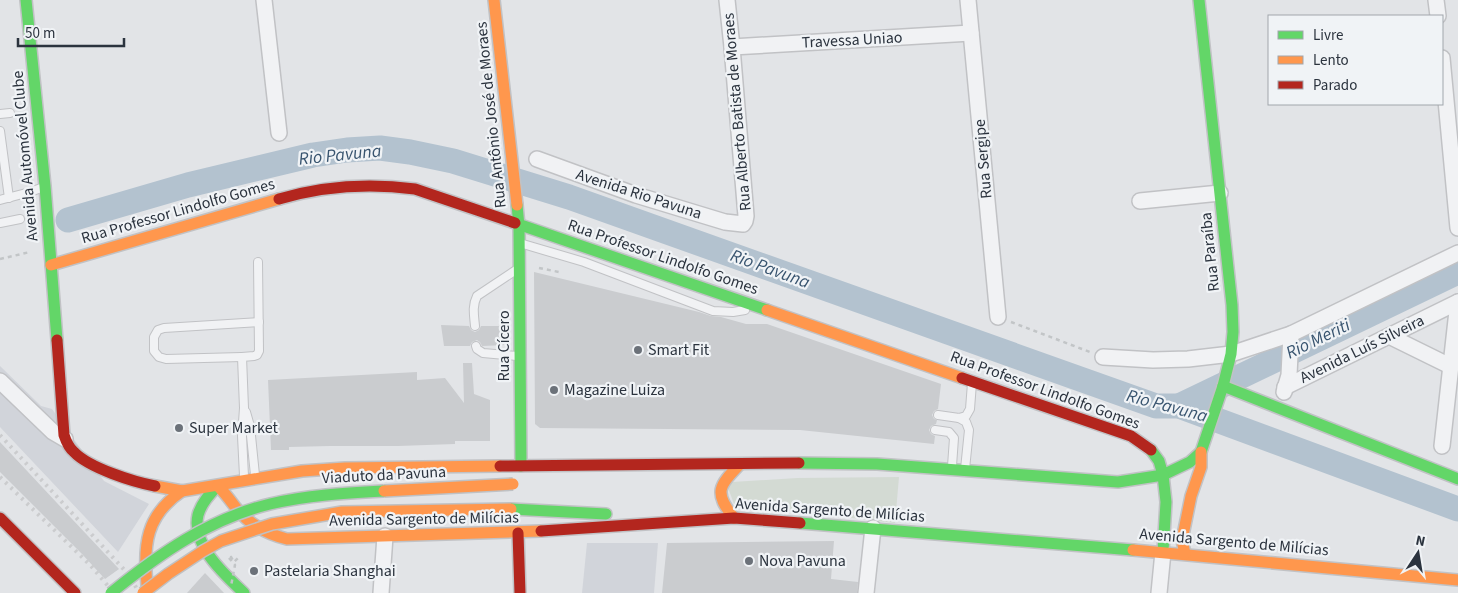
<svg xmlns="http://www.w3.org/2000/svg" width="1458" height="593" font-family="'Source Sans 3',sans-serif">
	<rect width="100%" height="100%" fill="#e2e4e7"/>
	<g fill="#d1d4da">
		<path d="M0,366L41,406L52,409L104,481L149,504L118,552L0,427Z"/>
		<path d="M587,543H658L654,593H582Z"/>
	</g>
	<path fill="#d3dad3" d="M899,477L895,523L734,504L727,485L732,482L797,478Z"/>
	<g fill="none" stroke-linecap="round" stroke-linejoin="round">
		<g stroke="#b3c2cf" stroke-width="25">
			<path d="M68,220L188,185L313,155L347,150L380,148L410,152L453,161L569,197L1156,406H1179L1458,509"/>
			<path d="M1179,406L1458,272"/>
		</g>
	</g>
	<g fill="#cacccf">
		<path d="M534,272L699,312L711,316L721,317L746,324H767L941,384L938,409L934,411L932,415L934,419L937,420L936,424L931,426L929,430L931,434L935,436L934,444L800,430L540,428L535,424Z"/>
		<path d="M441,325L469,326L471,330L475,332L479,330L481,326H504L506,345L482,346L480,342L477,340L472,342L470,346H444Z"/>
		<path d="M463,363H472L474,394L490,400V441H455V444L398,446H330L289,447V450H271L268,380L417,372V380L445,378L464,403Z"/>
		<path d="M0,442L57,503L119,569L105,579L82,554L0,472Z"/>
		<path d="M834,541L831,579L858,582L857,593H662L667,543Z"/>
		<path d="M205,573L224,593H187Z"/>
	</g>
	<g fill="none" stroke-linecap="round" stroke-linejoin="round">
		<defs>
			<g id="lane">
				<path d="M0,114L10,113"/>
				<path d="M0,131L9,198"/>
				<path d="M0,200L30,192L41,188"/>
				<path d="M0,223L20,219"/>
				<path d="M523,244L584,262L713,311L733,312L745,310"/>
				<path d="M475,326C474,315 472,306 477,296L516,270"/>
				<path d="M476,346L477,349L483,353L517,356"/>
				<path d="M242,357L166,359L159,357L154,351V337L158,330L164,328L259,322"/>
				<path d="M246,412L250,426L255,475"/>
				<path d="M938,415L959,418L966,416L970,409L972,383"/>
				<path d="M959,418L966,422L969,430L965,469"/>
				<path d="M935,430L949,432L954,438L952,466"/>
				<path d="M244,476L242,436L244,408L242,357L254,356L257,355L259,351L258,262"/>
			</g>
			<g id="street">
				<path d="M264,0L279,133"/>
				<path d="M968,0L998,317"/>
				<path d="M1436,0L1438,16"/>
				<path d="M732,47L971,33"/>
				<path d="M1442,58L1458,228"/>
				<path d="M537,159L636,195L725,222L743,224L745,221L746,216L732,47L727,0"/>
				<path d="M1140,201L1220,193"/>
				<path d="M1389,336L1450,366"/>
				<path d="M1103,357L1153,360L1188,359L1231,354L1291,334L1458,253"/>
				<path d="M0,381L53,432L65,439"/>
				<path d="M1285,387L1458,302"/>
				<path d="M1284,392L1289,375L1291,334"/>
				<path d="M1442,446L1458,302"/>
				<path d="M381,593L385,536"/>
				<path d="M866,593L873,528"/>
				<path d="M1159,593L1163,552"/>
			</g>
			<g id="fast">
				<path d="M26,0L45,186L57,340"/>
				<path d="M517,205L519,226L521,466"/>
				<path d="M515,223L767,310"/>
				<path d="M1223,386L1458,479"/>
				<path d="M1151,450L1159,461L1163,475L1190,462L1201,452L1223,386L1231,354L1233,332L1232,305L1199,0"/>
				<path d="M799,463L877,464L1118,482L1163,475L1166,502L1163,552"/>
				<path d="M217,486C209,495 201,504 198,515C191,545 225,575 244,593"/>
				<path d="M511,509L606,514"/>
				<path d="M800,523L1133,550"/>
			</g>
			<g id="slow">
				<path d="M494,0L517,205"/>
				<path d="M51,265L279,199"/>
				<path d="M767,310L962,378"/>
				<path d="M155,486L182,491L302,471L345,468L500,466"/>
				<path d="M218,486C225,493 230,500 236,508C249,524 267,534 287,539L541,531"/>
				<path d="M734,518C713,492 719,486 740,464"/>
				<path d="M1133,550L1458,580"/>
				<path d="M1185,554L1182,540L1191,496L1201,467V452"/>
				<path d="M147,585C143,545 146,515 182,491"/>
			</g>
			<g id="jam">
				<path d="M279,199C323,186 369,183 415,189L515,223"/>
				<path d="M57,340L64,435C66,441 69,448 74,452C89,468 134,482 155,486"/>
				<path d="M962,378L1131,436L1151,450"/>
				<path d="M500,466L799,463"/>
				<path d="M0,518L75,593"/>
				<path d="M541,531L734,518L800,523"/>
				<path d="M518,533L520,593"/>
			</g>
		</defs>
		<use href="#lane" stroke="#c1c2c5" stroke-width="10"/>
		<use href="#street" stroke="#c1c2c5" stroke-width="18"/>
		<use href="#fast" stroke="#c1c2c5" stroke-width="14"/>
		<use href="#slow" stroke="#c1c2c5" stroke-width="14"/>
		<use href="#jam" stroke="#c1c2c5" stroke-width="14"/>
		<g stroke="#c2c5c7" stroke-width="2.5" stroke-dasharray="4 4" stroke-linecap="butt">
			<path d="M0,259L30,252"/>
			<path d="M539,268L559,272"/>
			<path d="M1011,322L1090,352"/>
		</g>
		<use href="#lane" stroke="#f1f2f4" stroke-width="8"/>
		<use href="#street" stroke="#f1f2f4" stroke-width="15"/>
		<use href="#fast" stroke="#63d668" stroke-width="11"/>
		<use href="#slow" stroke="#ff974d" stroke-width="11"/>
		<use href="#jam" stroke="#b3261e" stroke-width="11"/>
		<g stroke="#cbccce" stroke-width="4" stroke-dasharray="2.5 5" stroke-linecap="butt">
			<path d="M0,435L130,576L139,593"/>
			<path d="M0,477L91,566L114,593"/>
			<path d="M193,587L199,593"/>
		</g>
		<defs>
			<path id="fast-bridge" d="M111,593C159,554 209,519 270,504C307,495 346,493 384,491"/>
			<g id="slow-bridge">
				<path d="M384,491L513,484"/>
				<path d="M143,593L168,574L203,551L221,541L272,524L342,512L511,509"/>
			</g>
		</defs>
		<use href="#fast-bridge" stroke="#bfc1c4" stroke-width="14" stroke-linecap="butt"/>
		<use href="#slow-bridge" stroke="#bfc1c4" stroke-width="14" stroke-linecap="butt"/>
		<g stroke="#c2c5c7" stroke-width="2.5" stroke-dasharray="4 4" stroke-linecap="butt">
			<path d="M232,557H231L234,562L238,558L236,556"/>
			<path d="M229,558L235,565L231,586"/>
		</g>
		<use href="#fast-bridge" stroke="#63d668" stroke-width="11"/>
		<use href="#slow-bridge" stroke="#ff974d" stroke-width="11"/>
	</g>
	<g fill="#6b7179" stroke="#f0f3f6" stroke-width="2">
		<circle cx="638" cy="350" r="5"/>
		<circle cx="554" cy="390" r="5"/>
		<circle cx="179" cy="428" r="5"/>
		<circle cx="749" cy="561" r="5"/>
		<circle cx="254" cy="571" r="5"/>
	</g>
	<g text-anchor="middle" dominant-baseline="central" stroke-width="4.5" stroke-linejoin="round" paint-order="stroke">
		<g font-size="16" fill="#2b333e" stroke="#f0f3f6">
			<text transform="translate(852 40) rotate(-3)">Travessa Uniao</text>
			<text transform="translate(737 112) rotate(-95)">Rua Alberto Batista de Moraes</text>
			<text transform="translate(491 115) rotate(-96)">Rua Antônio José de Moraes</text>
			<text transform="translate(25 156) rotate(-95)">Avenida Automóvel Clube</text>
			<text transform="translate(983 159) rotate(-95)">Rua Sergipe</text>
			<text transform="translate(639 194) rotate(18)">Avenida Rio Pavuna</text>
			<text transform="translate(178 211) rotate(-16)">Rua Professor Lindolfo Gomes</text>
			<text transform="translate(1210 252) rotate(-96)">Rua Paraíba</text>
			<text transform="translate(663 257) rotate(19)">Rua Professor Lindolfo Gomes</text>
			<text transform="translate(504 346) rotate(-90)">Rua Cícero</text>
			<text transform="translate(1362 349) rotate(-26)">Avenida Luís Silveira</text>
			<text transform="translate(1045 390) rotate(20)">Rua Professor Lindolfo Gomes</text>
			<text transform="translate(384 475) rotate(-3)">Viaduto da Pavuna</text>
			<text transform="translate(830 510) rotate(4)">Avenida Sargento de Milícias</text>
			<text transform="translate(424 519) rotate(-1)">Avenida Sargento de Milícias</text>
			<text transform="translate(1234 542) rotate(5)">Avenida Sargento de Milícias</text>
		</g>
		<g font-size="16" fill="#2b333e" stroke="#f0f3f6" text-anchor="start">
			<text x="648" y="350">Smart Fit</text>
			<text x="564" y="390">Magazine Luiza</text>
			<text x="189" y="428">Super Market</text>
			<text x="759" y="561">Nova Pavuna</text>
			<text x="264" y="571">Pastelaria Shanghai</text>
		</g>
		<g font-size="18" font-style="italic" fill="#38546f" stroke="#f0f3f6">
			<text transform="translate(340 155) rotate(-6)">Rio Pavuna</text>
			<text transform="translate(770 269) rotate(20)">Rio Pavuna</text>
			<text transform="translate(1318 339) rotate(-26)">Rio Meriti</text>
			<text transform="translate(1167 406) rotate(15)">Rio Pavuna</text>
		</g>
	</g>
	<rect x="1268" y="15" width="175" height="90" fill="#f0f3f6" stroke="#a1a6ac"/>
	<rect x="1278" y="31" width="25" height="8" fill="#63d668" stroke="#a1a6ac"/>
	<text x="1313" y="40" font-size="15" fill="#2b333e">Livre</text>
	<rect x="1278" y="56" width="25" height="8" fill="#ff974d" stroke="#a1a6ac"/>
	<text x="1313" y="65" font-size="15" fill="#2b333e">Lento</text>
	<rect x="1278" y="81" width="25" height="8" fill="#b3261e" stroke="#a1a6ac"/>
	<text x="1313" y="90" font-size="15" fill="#2b333e">Parado</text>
	<g transform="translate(1418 553) rotate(12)" stroke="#f0f3f6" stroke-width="4" paint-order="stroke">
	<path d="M0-4L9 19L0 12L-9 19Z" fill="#2b333e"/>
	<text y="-8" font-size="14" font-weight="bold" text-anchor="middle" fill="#2b333e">N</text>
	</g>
	<path d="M18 38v8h106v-8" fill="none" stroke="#2b333e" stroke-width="2.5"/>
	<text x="25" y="38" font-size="15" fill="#2b333e" stroke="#f0f3f6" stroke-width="4" paint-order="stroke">50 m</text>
</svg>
